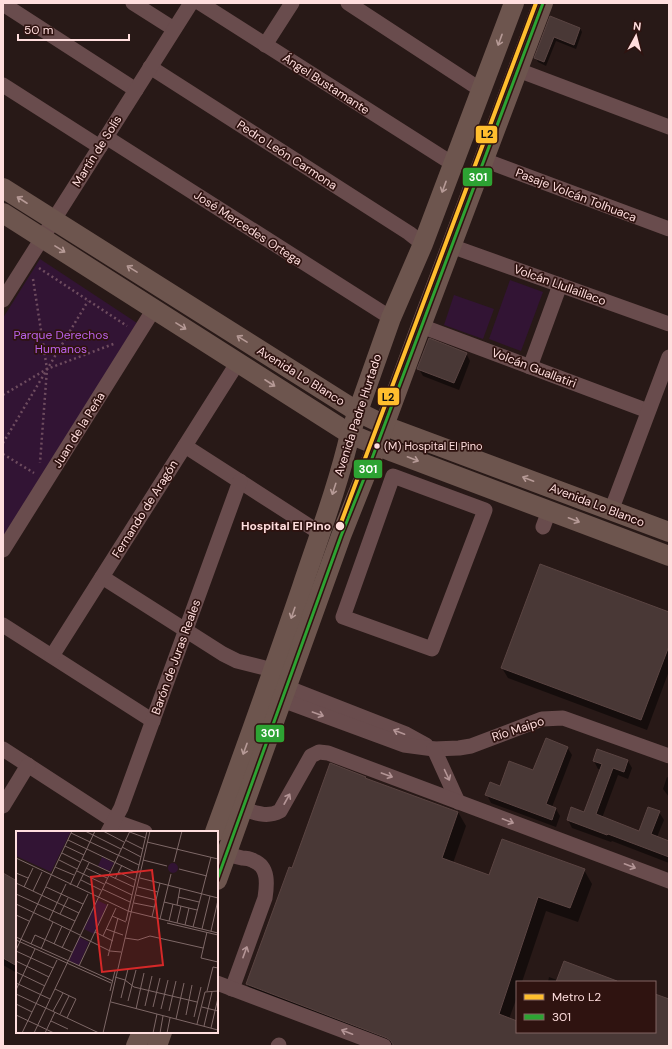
<svg xmlns="http://www.w3.org/2000/svg" width="672" height="1049" font-family="'DM Sans',sans-serif">
	<rect width="100%" height="100%" fill="#281917"/>
	<g fill="#321434">
		<path d="M40,259L140,325L3,543V318Z"/>
		<path d="M510,280L543,292L521,351L489,339Z"/>
		<path d="M454,295L494,309L483,339L444,325Z"/>
	</g>
	<g fill="#0007">
		<path d="M551,17L580,28L582,32L576,49L556,41L546,66L538,62L536,58Z"/>
		<path d="M466,353L470,361L459,390L423,376L419,369Z"/>
		<path d="M669,613V671L647,730L508,678L502,668Z"/>
		<path d="M567,747L572,755L552,807L556,809L560,816L556,827L491,803L487,795L501,787L534,772Z"/>
		<path d="M594,761H628L632,768L628,779L618,775L602,818L640,832L659,812L664,820L657,837L669,842V863L612,841L611,842L572,828L568,820L585,813L601,770L598,769Z"/>
		<path d="M667,777L669,778V797L663,789Z"/>
		<path d="M365,778L366,779L458,812L466,826L453,863L489,877L584,870L592,884L578,922L546,911L522,982H517V997L509,1019L517,1022V1032H655V995L669,1000V1046H382L255,998L247,984L293,870Z"/>
		<path d="M3,874L17,882V973L3,965Z"/>
		<path d="M564,962L618,982H548L549,977L557,980Z"/>
	</g>
	<g fill="#493836" stroke="#5a4442">
		<path d="M550,16L580,28L574,45L554,37L544,62L534,58Z"/>
		<path d="M429,338L467,353L454,383L417,369Z"/>
		<path d="M540,564L669,612V646L641,720L501,668Z"/>
		<path d="M546,738L568,747L546,804L556,808L552,820L485,795L490,782L500,786L509,761L533,770Z"/>
		<path d="M597,749L628,760L624,772L613,768L596,814L639,831L648,807L660,811L651,834L669,841V857L608,834L607,835L567,820L571,807L584,812L602,764L593,761Z"/>
		<path d="M330,763L366,777L365,778L458,812L442,858L489,875L502,839L585,869L570,908L538,897L499,1014L517,1021V1032H655V994L669,999V1046H396L393,1045L391,1041L387,1038L246,984L289,867L292,868Z"/>
		<path d="M3,873L17,881V966L3,958Z"/>
		<path d="M564,961L617,981V982H556Z"/>
	</g>
	<g fill="none" stroke-linecap="round" stroke-linejoin="round">
		<g stroke="#6e4c5f" stroke-width="2.5" stroke-dasharray="2 3" stroke-linecap="butt">
			<path d="M39,268L127,326"/>
			<path d="M33,279L47,369L40,463"/>
			<path d="M3,395L47,369L116,343"/>
			<path d="M3,443L88,301"/>
			<path d="M3,454L34,473"/>
		</g>
		<g stroke="#694c4d" stroke-width="15">
			<path d="M133,3L174,29"/>
			<path d="M200,3L453,164"/>
			<path d="M348,3L481,90"/>
			<path d="M3,4L136,90"/>
			<path d="M265,45L292,3"/>
			<path d="M150,67L409,233L423,244"/>
			<path d="M518,70L669,127"/>
			<path d="M3,85L100,147"/>
			<path d="M106,137L391,318"/>
			<path d="M484,160L669,229"/>
			<path d="M451,246L669,324"/>
			<path d="M3,300L191,3"/>
			<path d="M421,326L648,411"/>
			<path d="M530,367L560,285"/>
			<path d="M185,446L320,533"/>
			<path d="M393,476L485,510L432,649L343,617Z"/>
			<path d="M611,511L669,357"/>
			<path d="M543,527L549,511"/>
			<path d="M3,550L154,309"/>
			<path d="M102,577L223,654L237,661L273,670"/>
			<path d="M3,625L153,721"/>
			<path d="M52,656L238,362"/>
			<path d="M286,687L406,734L426,745"/>
			<path d="M282,700L404,745L434,749L459,748L471,746L542,719L563,718L669,756"/>
			<path d="M3,749L114,821L145,832"/>
			<path d="M434,749L458,802"/>
			<path d="M3,806L28,765"/>
			<path d="M243,809C256,813 267,818 280,811L311,756L319,752L328,753L669,881"/>
			<path d="M108,832L121,808L240,481"/>
			<path d="M217,853C226,854 234,856 242,858C246,858 251,859 254,861C269,867 267,885 265,898L232,989"/>
			<path d="M217,983L384,1046"/>
			<path d="M278,1046L279,1045"/>
		</g>
		<g stroke="#6d554e" stroke-width="20">
			<path d="M3,188L358,412L393,429L669,532"/>
			<path d="M3,213L350,434L393,452L669,556"/>
			<path d="M215,832C245,750 274,669 302,587C319,536 338,486 350,434L391,318L423,244L514,3"/>
			<path d="M217,880L341,536L371,461L421,326L543,3"/>
			<path d="M136,1046L142,1032"/>
			<path d="M157,1046L162,1032"/>
		</g>
		<defs>
			<path id="bus-1" d="M217,880L341,536L371,461L543,3"/>
		</defs>
		<use href="#bus-1" stroke="#2f1310" stroke-width="6"/>
		<use href="#bus-1" stroke="#2da333" stroke-width="3"/>
		<defs>
			<path id="metro-1" d="M339,528L536,3"/>
		</defs>
		<use href="#metro-1" stroke="#2f1310" stroke-width="7"/>
		<use href="#metro-1" stroke="#ffbe2e" stroke-width="4"/>
	</g>
	<defs><path id="oneway-shaft" d="M-6 0H5M1.5-3L5.5 0L1.5 3" fill="none" stroke-width="1.6" stroke-linecap="round" stroke-linejoin="round"/></defs>
	<g stroke="#b69a96">
		<use href="#oneway-shaft" transform="translate(500 40) rotate(110)"/>
		<use href="#oneway-shaft" transform="translate(444 187) rotate(110)"/>
		<use href="#oneway-shaft" transform="translate(22 200) rotate(-147)"/>
		<use href="#oneway-shaft" transform="translate(60 249) rotate(32)"/>
		<use href="#oneway-shaft" transform="translate(132 269) rotate(-148)"/>
		<use href="#oneway-shaft" transform="translate(181 326) rotate(32)"/>
		<use href="#oneway-shaft" transform="translate(242 339) rotate(-148)"/>
		<use href="#oneway-shaft" transform="translate(270 383) rotate(33)"/>
		<use href="#oneway-shaft" transform="translate(413 459) rotate(21)"/>
		<use href="#oneway-shaft" transform="translate(528 479) rotate(-159)"/>
		<use href="#oneway-shaft" transform="translate(334 489) rotate(108)"/>
		<use href="#oneway-shaft" transform="translate(574 520) rotate(21)"/>
		<use href="#oneway-shaft" transform="translate(293 613) rotate(109)"/>
		<use href="#oneway-shaft" transform="translate(245 749) rotate(110)"/>
	</g>
	<g stroke="#b49596">
		<use href="#oneway-shaft" transform="translate(318 714) rotate(20)"/>
		<use href="#oneway-shaft" transform="translate(399 732) rotate(-159)"/>
		<use href="#oneway-shaft" transform="translate(387 775) rotate(20)"/>
		<use href="#oneway-shaft" transform="translate(447 775) rotate(65)"/>
		<use href="#oneway-shaft" transform="translate(287 799) rotate(-61)"/>
		<use href="#oneway-shaft" transform="translate(508 821) rotate(21)"/>
		<use href="#oneway-shaft" transform="translate(630 866) rotate(21)"/>
		<use href="#oneway-shaft" transform="translate(245 952) rotate(-70)"/>
		<use href="#oneway-shaft" transform="translate(347 1032) rotate(-159)"/>
	</g>
	<g fill="#ffdede" stroke="#2f1310" stroke-width="1.5">
		<circle cx="377" cy="446" r="3.5"/>
		<circle cx="340" cy="526" r="5"/>
	</g>
	<g text-anchor="middle" dominant-baseline="central" stroke-width="3.5" stroke-linejoin="round" paint-order="stroke">
		<g font-size="11" fill="#ffdede" stroke="#2f1310" text-anchor="start">
			<text x="384" y="446">(M) Hospital El Pino</text>
		</g>
		<g font-size="12" fill="#ffdede" stroke="#2f1310">
			<text transform="translate(326 84) rotate(33)">Ángel Bustamante</text>
			<text transform="translate(97 151) rotate(-58)">Martín de Solís</text>
			<text transform="translate(287 155) rotate(33)">Pedro León Carmona</text>
			<text transform="translate(576 195) rotate(21)">Pasaje Volcán Tolhuaca</text>
			<text transform="translate(248 228) rotate(33)">José Mercedes Ortega</text>
			<text transform="translate(560 285) rotate(20)">Volcán Llullaillaco</text>
			<text transform="translate(534 368) rotate(21)">Volcán Guallatiri</text>
			<text transform="translate(301 376) rotate(32)">Avenida Lo Blanco</text>
			<text transform="translate(358 415) rotate(-72)">Avenida Padre Hurtado</text>
			<text transform="translate(79 430) rotate(-58)">Juan de la Peña</text>
			<text transform="translate(597 505) rotate(21)">Avenida Lo Blanco</text>
			<text transform="translate(145 509) rotate(-58)">Fernando de Aragón</text>
			<text transform="translate(176 657) rotate(-70)">Barón de Juras Reales</text>
			<text transform="translate(518 729) rotate(-18)">Río Maipo</text>
		</g>
		<g font-size="12" fill="#b961e8" stroke="#2f1310">
			<text x="61" y="335">Parque Derechos<tspan x="61" dy="14">Humanos</tspan></text>
		</g>
		<g font-size="12" font-weight="bold" fill="#ffdede" stroke="#2f1310" text-anchor="end">
			<text x="331" y="526">Hospital El Pino</text>
		</g>
	</g>
	<g transform="translate(16 831)">
		<rect width="202" height="202" fill="#281917"/>
		<path d="M0,0H55L35,41L0,25ZM86,26L98,32L93,40L82,35ZM152 37a5 5 0 1 1 10 0a5 5 0 1 1-10 0ZM81,69L91,74L78,103L68,98ZM63,106L73,111L63,134L53,130Z" fill="#321434"/>
		<path fill="none" stroke="#7e6867" stroke-width="1" d="M69,0L105,18M87,0L108,11M111,0L130,7M55,2L123,34M52,9L121,42M109,9L127,18M131,11L202,28M49,15L68,24M106,16L125,26M46,22L64,31M0,27L112,80L202,102M66,28L94,41M43,29L61,38M127,29L151,35M158,31L166,0M39,36L58,44M70,37L91,47M163,38L191,45M61,40L88,53M102,41L119,49M0,42L12,47M92,44L118,56M124,47L202,67M99,48L106,34M65,49L85,59M89,51L116,64M0,52L63,82M54,54L79,0M8,56L17,37M30,56L67,73M61,56L73,32M122,56L142,61M86,58L114,71M17,60L26,41M0,63L59,90M120,64L140,69M162,66L183,71M148,71L181,79M118,72L138,76M0,73L64,104M161,74L164,57M44,83L52,67M0,84L13,90M96,85L110,91M136,86L144,52M144,88L155,43M33,89L50,53M110,90L131,0M153,90L157,73M151,92L202,104M161,92L165,75M169,94L173,77M177,96L195,26M90,98L107,104M186,98L194,65M195,100L202,69M79,101L97,110M191,101L185,127L202,131M64,105L94,120L105,121M87,105L100,77M0,106L97,150M109,107L122,109L134,105L187,117M0,109L95,152M15,113L19,104L56,121M38,113L46,95M46,117L72,63M25,118L37,91M0,119L56,0M0,120L37,137M92,125L102,87M0,130L33,146M63,135L92,73M0,141L29,155M99,146L109,149L118,156L181,171M0,152L34,168M39,158L60,168L51,187M0,159L19,118M94,160L99,140M191,160L197,136L202,137M0,163L83,202M105,167L112,138M112,170L120,139M95,171L202,199M0,173L16,181M129,175L136,145M137,176L144,147M186,176L202,180M120,178L128,142M145,178L152,149M37,180L47,162M153,180L160,150M44,183L53,165M0,184L38,202M170,184L176,154M178,186L185,156M160,188L168,152M35,190L52,198M181,193L189,161L202,160M188,195L196,161M195,197L202,167M6,202L41,129M18,202L114,0M29,202L39,181M87,202L134,0M137,202L141,183M144,202L147,185M151,202L154,187"/>
		<path fill="#d62828" fill-opacity="0.15" stroke="#d62828" stroke-width="2" d="M136,39L147,134L86,141L75,46Z"/>
		<rect width="202" height="202" fill="none" stroke="#ffdede" stroke-width="2"/>
	</g>
	<g stroke="#2f1310" stroke-width="1.5">
		<rect x="475" y="125" width="23" height="19" rx="4" fill="#ffbe2e"/>
		<rect x="462" y="167" width="31" height="20" rx="4" fill="#2da333"/>
		<rect x="377" y="387" width="23" height="19" rx="4" fill="#ffbe2e"/>
		<rect x="353" y="459" width="30" height="20" rx="4" fill="#2da333"/>
		<rect x="255" y="724" width="30" height="19" rx="4" fill="#2da333"/>
	</g>
	<g font-size="11" text-anchor="middle" font-weight="bold" fill="#fff">
		<text x="478" y="181">301</text>
		<text x="368" y="473">301</text>
		<text x="270" y="737">301</text>
	</g>
	<g font-size="11" text-anchor="middle" font-weight="bold" fill="#111">
		<text x="487" y="138">L2</text>
		<text x="388" y="401">L2</text>
	</g>
	<rect width="672" height="1049" fill="none" stroke="#ffdede" stroke-width="8"/>
	<rect x="516" y="981" width="140" height="52" fill="#2f1310" stroke="#826462"/>
	<rect x="524" y="994" width="20" height="6" fill="#ffbe2e" stroke="#826462"/>
	<text x="552" y="1001" font-size="12" fill="#ffdede">Metro L2</text>
	<rect x="524" y="1014" width="20" height="6" fill="#2da333" stroke="#826462"/>
	<text x="552" y="1021" font-size="12" fill="#ffdede">301</text>
	<g transform="translate(636 36) rotate(7)" stroke="#2f1310" stroke-width="3" paint-order="stroke">
	<path d="M0-3L7 15L0 10L-7 15Z" fill="#ffdede"/>
	<text y="-6" font-size="11" font-weight="bold" text-anchor="middle" fill="#ffdede">N</text>
	</g>
	<path d="M18 34v6h111v-6" fill="none" stroke="#ffdede" stroke-width="2"/>
	<text x="24" y="34" font-size="12" fill="#ffdede" stroke="#2f1310" stroke-width="3" paint-order="stroke">50 m</text>
</svg>
